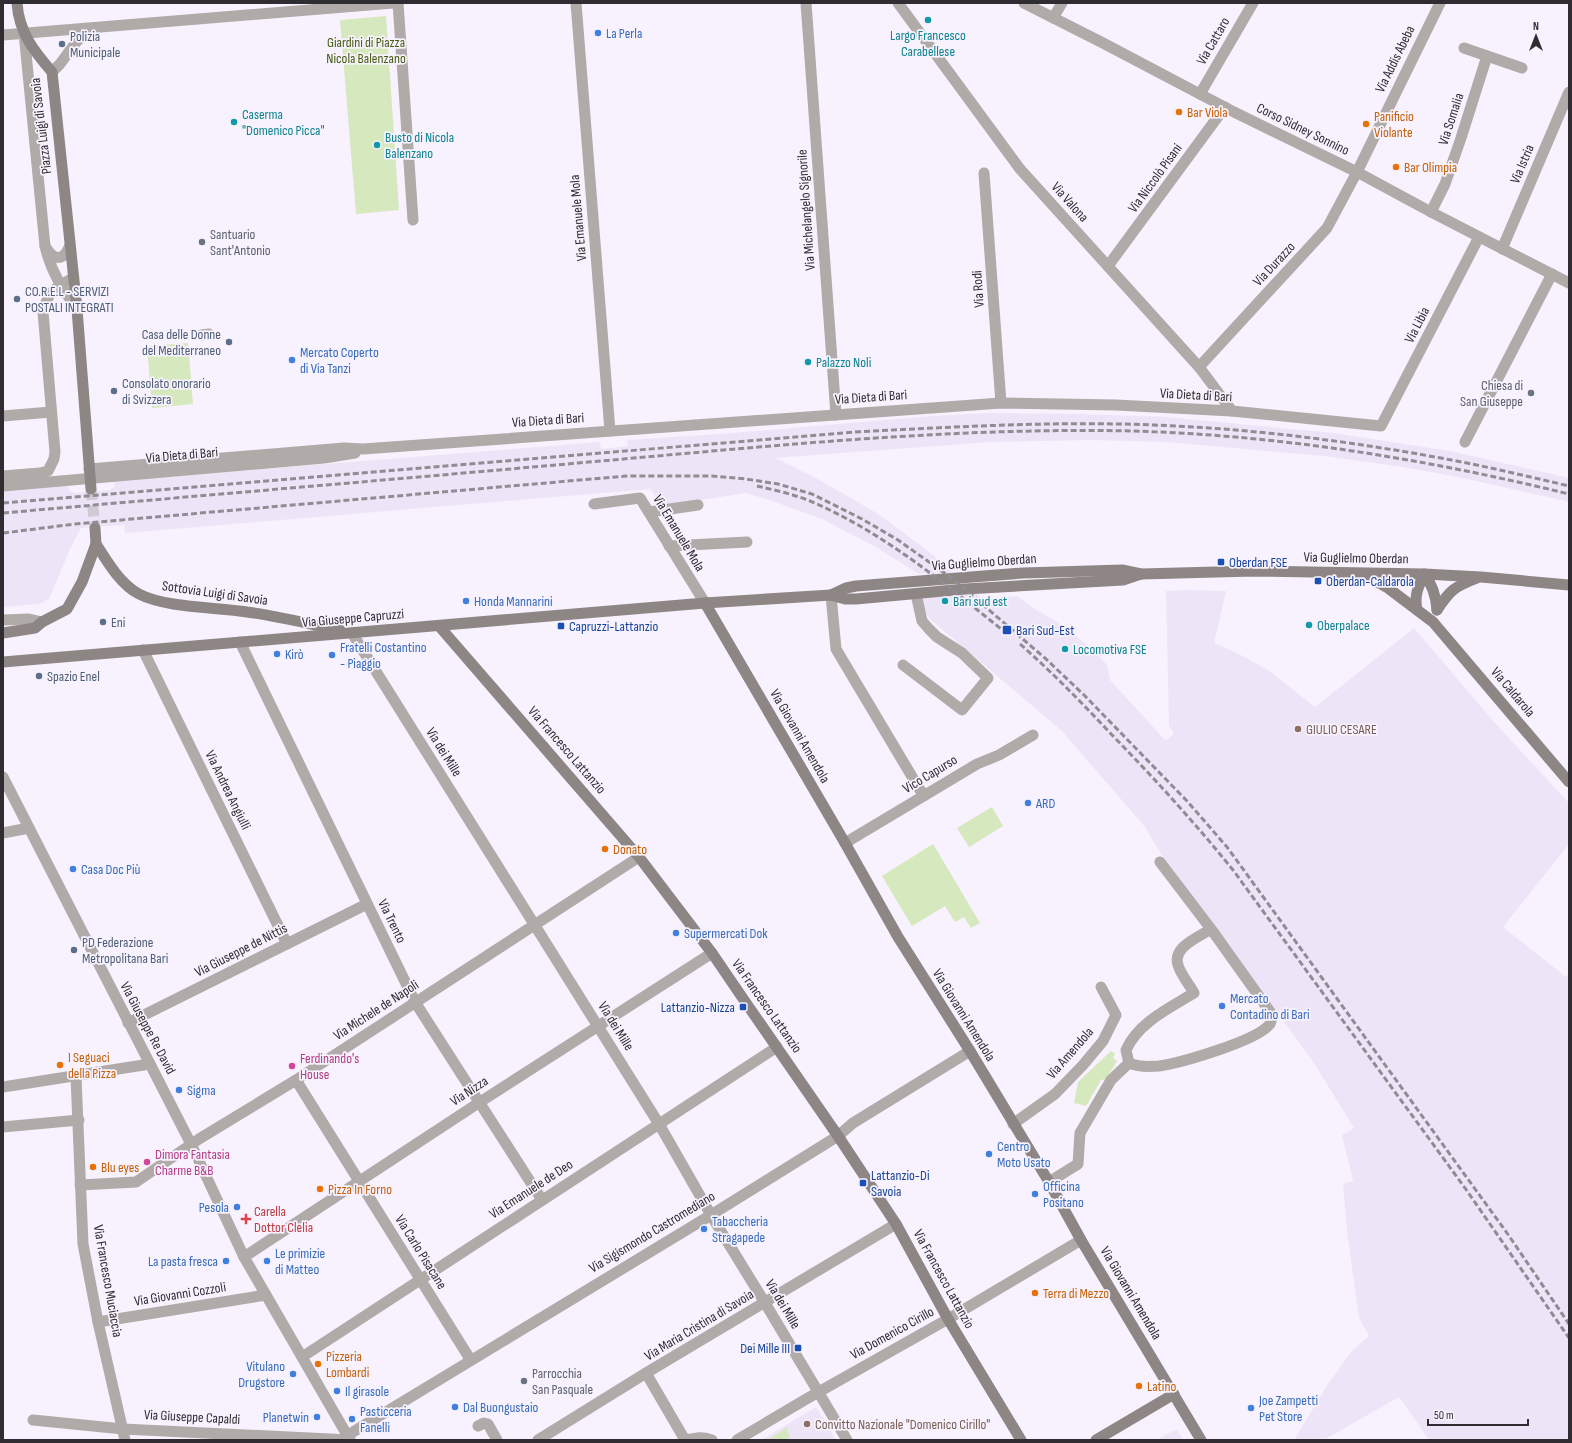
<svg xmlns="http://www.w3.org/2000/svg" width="1572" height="1443" font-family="'Sofia Sans Condensed',sans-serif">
	<rect width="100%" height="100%" fill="#f7f2fd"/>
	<g fill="#ede5f7">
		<path d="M991,413L1079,414L1166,417L1334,433L1450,451L1569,478V502L1458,477L1403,467L1323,456L1168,442L1092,440L990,442L775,458L816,478L875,512L919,544L953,572H949L983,599L1017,596L1038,611L1059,623L1092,649L1107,665L1110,680L1166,741L1174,733L1169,726L1166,591L1187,590L1226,591L1214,643L1239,654L1268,670L1315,707L1414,628L1495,723L1569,803V844L1503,927L1566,977L1569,973V1440H1429L1399,1397L1324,1440H1294L1328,1384L1352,1351L1369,1336L1359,1318L1347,1231L1343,1184L1353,1181L1342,1135L1354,1128L1312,1060L1161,854L1145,827L1062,731L930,619L923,609L922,597L953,594L925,573L919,574L874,546L822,519L772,501L746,493L662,506L650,489L125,533L124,525L81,528L70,549L49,599L39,604L3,607V491L67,485L70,491L75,493L109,490L114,487L115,481L600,442L601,449L628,446L627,440L733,433L933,416Z"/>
		<path d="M816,1407L836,1440H761Z"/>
		<path d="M1177,1429L1183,1440H1156Z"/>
	</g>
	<g fill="#d6e8bd">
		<path d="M386,16L399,210L356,214L340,20Z"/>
		<path d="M188,343L193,404L152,408L147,346Z"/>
		<path d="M992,807L1003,826L969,847L957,828Z"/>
		<path d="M933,844L980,923L971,928L964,917L955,922L945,906L912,926L882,876Z"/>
		<path d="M1111,1051L1115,1054L1113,1058L1117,1061L1106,1079L1101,1080L1086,1106L1074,1103L1078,1082Z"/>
		<path d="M788,1427L787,1431L790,1436L787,1440H767Z"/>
	</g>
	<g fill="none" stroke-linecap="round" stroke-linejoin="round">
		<path stroke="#cfcbd4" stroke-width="11" stroke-dasharray="11 5.5" stroke-linecap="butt" d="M91,489L95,528"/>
		<g stroke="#b0aaa9" stroke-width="11">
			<path d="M201,335L209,334"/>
			<path d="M649,512L698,505"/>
		</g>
		<g stroke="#b0aaa9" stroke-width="11">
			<path d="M398,3L413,220"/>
			<path d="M576,3L610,431"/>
			<path d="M806,3L836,415"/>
			<path d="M898,3L1020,169L1199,367L1232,411"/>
			<path d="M1024,3L1103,43L1234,112L1357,172L1431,212L1569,283"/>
			<path d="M1053,18L1062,3"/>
			<path d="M3,35L393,3"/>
			<path d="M1464,48L1522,68"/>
			<path d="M52,72L60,64L77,41L92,28"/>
			<path d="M1200,94L1253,3"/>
			<path d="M984,173L1001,403"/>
			<path d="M1431,212L1445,184L1461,138L1487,56"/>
			<path d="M45,246C54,261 63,262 70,245"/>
			<path d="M1502,249L1569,92"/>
			<path d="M1108,266L1225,107"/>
			<path d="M1199,367L1327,228L1357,172L1440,3"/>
			<path d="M3,416L51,412"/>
			<path d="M1465,442L1552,274"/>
			<path d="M89,469L344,448L363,449L1001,403L1116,405L1232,411L1381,426L1479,237"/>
			<path d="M3,476L40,473L48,471L54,459L55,452L43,312C47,292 56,287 73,278"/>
			<path d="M3,486L324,458L355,453"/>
			<path d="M594,504L640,498L705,603"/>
			<path d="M669,546L747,542"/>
			<path d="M831,595L836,649L920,790L925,795"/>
			<path d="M352,633L659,1124L711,1215L765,1303L847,1440"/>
			<path d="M240,642L415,1002L542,1200"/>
			<path d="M143,650L287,944"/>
			<path d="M903,665L962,710L988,678L962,653L937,637L929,629L922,621L916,594"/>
			<path d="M3,777L192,1146L244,1257L266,1295L350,1440"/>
			<path d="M3,833L29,828"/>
			<path d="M845,843L977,764L999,755L1033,735"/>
			<path d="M1160,862L1211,929L1271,1013C1272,1017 1272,1020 1270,1024C1257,1041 1180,1063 1159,1066C1148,1067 1138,1067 1129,1063L1126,1050C1138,1023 1169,1008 1194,993C1189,984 1181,975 1178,965C1172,947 1199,937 1211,929"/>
			<path d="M128,1023L367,904"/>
			<path d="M76,1077L83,1244L98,1322L125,1440"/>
			<path d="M296,1080L470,1359"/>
			<path d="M3,1087L150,1064"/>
			<path d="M1013,1124L1055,1094L1083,1065L1103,1041L1116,1015L1101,987"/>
			<path d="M3,1127L79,1120"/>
			<path d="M1049,1182L1078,1164L1080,1133L1111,1080L1129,1063"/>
			<path d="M80,1185L136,1182L199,1139L296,1080L639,857"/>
			<path d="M244,1257L480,1102L712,953"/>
			<path d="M98,1322L266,1295"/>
			<path d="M302,1357L777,1047"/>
			<path d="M646,1373L685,1440"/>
			<path d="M33,1420L123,1429L350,1440"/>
			<path d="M478,1426L484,1423L488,1424L497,1440"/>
			<path d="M348,1435L711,1215L838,1136L853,1123L970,1051"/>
			<path d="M538,1440L646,1373L896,1224"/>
			<path d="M686,1440C695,1438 703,1436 712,1440"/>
			<path d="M737,1440L808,1398L948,1319L1081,1240"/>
		</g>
		<g stroke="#b0aaa9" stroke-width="11">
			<path d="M24,33L45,246C51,272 62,288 77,309"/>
			<path d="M3,620L29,619L42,622"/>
		</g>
		<g stroke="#8e8685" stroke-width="11">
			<path d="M17,3C19,32 33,50 52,72L77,309L91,489"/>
			<path d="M96,544C107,561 120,584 139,594C166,608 216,607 247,612C278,616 309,624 340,630"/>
			<path d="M1363,574L1388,588L1433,622L1569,782"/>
			<path d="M831,595L846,588L856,586L1023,573L1122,570L1141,574L1254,571L1424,574L1481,577L1569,585"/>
			<path d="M705,603L845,843L898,937L970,1051L1049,1182L1081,1240L1201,1440"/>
			<path d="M1417,610C1414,595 1418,588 1424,574C1433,585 1436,596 1437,610"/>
			<path d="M1437,610C1450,590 1454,587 1477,578"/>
			<path d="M439,626L639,857L712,953L744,1000L838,1136L896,1224L948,1319L1021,1440"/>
			<path d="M3,633L35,628L42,622L67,609L82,582L96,544L95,528"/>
			<path d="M3,662L705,603L831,595L845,599H856L965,589L1123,580L1141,574"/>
			<path d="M1096,1440L1174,1394"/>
		</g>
		<g stroke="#8f8c93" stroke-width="3" stroke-dasharray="6 3" stroke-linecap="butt">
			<path d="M757,486C774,490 793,494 810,501C883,532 944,583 1006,633"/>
			<path d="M3,503L854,432C954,427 1054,421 1154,425C1259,429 1364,443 1467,463C1501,470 1535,478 1569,486"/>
			<path d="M3,513C195,496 387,480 578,463C762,447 947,427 1131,431C1279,435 1426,459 1569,494"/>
			<path d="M3,533L75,524L626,476H712L746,479L778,484L812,494L862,519L898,540L953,579L1046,659L1085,696L1187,801L1227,847L1507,1233L1569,1324"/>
			<path d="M1020,644C1053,673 1083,704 1113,736C1155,779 1195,823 1233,870L1465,1188L1569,1338"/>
		</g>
	</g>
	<g fill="#0f9aa8" stroke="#f7f2fd" stroke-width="1.5">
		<circle cx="928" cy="20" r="4"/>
		<circle cx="234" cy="122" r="4"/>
		<circle cx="377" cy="145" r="4"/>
		<circle cx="808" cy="362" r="4"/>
		<circle cx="945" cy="601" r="4"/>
		<circle cx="1309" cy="625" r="4"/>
		<circle cx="1065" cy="649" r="4"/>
	</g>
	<g fill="#3f7fe0" stroke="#f7f2fd" stroke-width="1.5">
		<circle cx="598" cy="33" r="4"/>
		<circle cx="292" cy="360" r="4"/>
		<circle cx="466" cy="601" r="4"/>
		<circle cx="277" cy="654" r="4"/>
		<circle cx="332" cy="655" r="4"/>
		<circle cx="1028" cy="803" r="4"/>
		<circle cx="73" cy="869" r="4"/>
		<circle cx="676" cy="933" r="4"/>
		<circle cx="1222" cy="1006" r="4"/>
		<circle cx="179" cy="1090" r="4"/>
		<circle cx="989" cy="1154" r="4"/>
		<circle cx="1035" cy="1194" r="4"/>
		<circle cx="237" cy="1207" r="4"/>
		<circle cx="704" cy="1229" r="4"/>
		<circle cx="226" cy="1261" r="4"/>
		<circle cx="267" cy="1261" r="4"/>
		<circle cx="293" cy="1374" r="4"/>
		<circle cx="337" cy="1391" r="4"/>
		<circle cx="455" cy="1407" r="4"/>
		<circle cx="1251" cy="1408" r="4"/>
		<circle cx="317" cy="1417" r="4"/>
		<circle cx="352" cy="1419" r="4"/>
	</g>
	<g fill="#5c6f8a" stroke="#f7f2fd" stroke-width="1.5">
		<circle cx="62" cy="44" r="4"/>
		<circle cx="17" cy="299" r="4"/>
		<circle cx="229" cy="342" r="4"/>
		<circle cx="114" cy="391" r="4"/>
		<circle cx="103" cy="622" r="4"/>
		<circle cx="39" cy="676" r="4"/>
		<circle cx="74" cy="950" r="4"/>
	</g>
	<g fill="#e8710a" stroke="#f7f2fd" stroke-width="1.5">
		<circle cx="1179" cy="112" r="4"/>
		<circle cx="1366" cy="124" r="4"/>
		<circle cx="1396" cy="167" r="4"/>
		<circle cx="605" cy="849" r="4"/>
		<circle cx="60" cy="1065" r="4"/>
		<circle cx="93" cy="1167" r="4"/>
		<circle cx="320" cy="1189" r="4"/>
		<circle cx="1035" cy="1293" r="4"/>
		<circle cx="318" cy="1364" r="4"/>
		<circle cx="1139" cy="1386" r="4"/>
	</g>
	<g fill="#6b7280" stroke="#f7f2fd" stroke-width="1.5">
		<circle cx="202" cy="242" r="4"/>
		<circle cx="1531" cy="393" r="4"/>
		<circle cx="524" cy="1381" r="4"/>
	</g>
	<g fill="#1a4fb4" stroke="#f7f2fd" stroke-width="1.5">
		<rect x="1217" y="558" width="8" height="8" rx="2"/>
		<rect x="1314" y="577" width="8" height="8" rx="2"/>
		<rect x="557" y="622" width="8" height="8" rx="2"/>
		<rect x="1002" y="625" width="10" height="10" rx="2"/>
		<rect x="739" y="1003" width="8" height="8" rx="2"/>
		<rect x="859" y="1179" width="8" height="8" rx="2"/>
		<rect x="794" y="1344" width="8" height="8" rx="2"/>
	</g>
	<g fill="#8d6e63" stroke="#f7f2fd" stroke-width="1.5">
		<circle cx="1298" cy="729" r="4"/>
		<circle cx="807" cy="1424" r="4"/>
	</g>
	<g fill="#d1479c" stroke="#f7f2fd" stroke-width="1.5">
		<circle cx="292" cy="1066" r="4"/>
		<circle cx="147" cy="1162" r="4"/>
	</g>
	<path fill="#e0444e" stroke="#f7f2fd" stroke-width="1.5" d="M244 1213h4v4h4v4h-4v4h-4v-4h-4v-4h4z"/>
	<g text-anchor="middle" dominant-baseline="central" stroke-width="3.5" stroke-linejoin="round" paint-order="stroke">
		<g font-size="14" fill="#366cbe" stroke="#f7f2fd" text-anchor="start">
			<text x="606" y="33">La Perla</text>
			<text x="300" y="352">Mercato Coperto<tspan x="300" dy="16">di Via Tanzi</tspan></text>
			<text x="474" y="601">Honda Mannarini</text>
			<text x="340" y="647">Fratelli Costantino<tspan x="340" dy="16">- Piaggio</tspan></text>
			<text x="285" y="654">Kirò</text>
			<text x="1036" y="803">ARD</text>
			<text x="81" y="869">Casa Doc Più</text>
			<text x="684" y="933">Supermercati Dok</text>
			<text x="1230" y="998">Mercato<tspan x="1230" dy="16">Contadino di Bari</tspan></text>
			<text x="187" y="1090">Sigma</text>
			<text x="997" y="1146">Centro<tspan x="997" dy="16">Moto Usato</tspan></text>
			<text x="1043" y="1186">Officina<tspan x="1043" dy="16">Positano</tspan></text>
			<text x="229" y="1207" text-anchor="end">Pesola</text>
			<text x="712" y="1221">Tabaccheria<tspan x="712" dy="16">Stragapede</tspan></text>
			<text x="275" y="1253">Le primizie<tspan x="275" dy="16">di Matteo</tspan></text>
			<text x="218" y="1261" text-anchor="end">La pasta fresca</text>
			<text x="285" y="1366" text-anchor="end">Vitulano<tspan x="285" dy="16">Drugstore</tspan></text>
			<text x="345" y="1391">Il girasole</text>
			<text x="1259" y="1400">Joe Zampetti<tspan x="1259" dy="16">Pet Store</tspan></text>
			<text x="463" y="1407">Dal Buongustaio</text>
			<text x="360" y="1411">Pasticceria<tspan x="360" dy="16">Fanelli</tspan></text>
			<text x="309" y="1417" text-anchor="end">Planetwin</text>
		</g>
		<g font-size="14" fill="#0d838f" stroke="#f7f2fd" text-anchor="start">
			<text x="928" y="35" text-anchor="middle">Largo Francesco<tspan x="928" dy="16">Carabellese</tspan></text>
			<text x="242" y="114">Caserma<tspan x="242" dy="16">"Domenico Picca"</tspan></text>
			<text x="385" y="137">Busto di Nicola<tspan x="385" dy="16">Balenzano</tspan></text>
			<text x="816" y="362">Palazzo Noli</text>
			<text x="953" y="601">Bari sud est</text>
			<text x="1317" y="625">Oberpalace</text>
			<text x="1073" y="649">Locomotiva FSE</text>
		</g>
		<g font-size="14" fill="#4e5e75" stroke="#f7f2fd" text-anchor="start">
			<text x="70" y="36">Polizia<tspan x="70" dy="16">Municipale</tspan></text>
			<text x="25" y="291">CO.R.E.L - SERVIZI<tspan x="25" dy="16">POSTALI INTEGRATI</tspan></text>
			<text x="221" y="334" text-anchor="end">Casa delle Donne<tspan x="221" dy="16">del Mediterraneo</tspan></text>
			<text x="122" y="383">Consolato onorario<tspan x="122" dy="16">di Svizzera</tspan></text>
			<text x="111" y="622">Eni</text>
			<text x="47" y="676">Spazio Enel</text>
			<text x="82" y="942">PD Federazione<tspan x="82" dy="16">Metropolitana Bari</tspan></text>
		</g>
		<g font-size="14" fill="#2f2d31" stroke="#f7f2fd">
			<text transform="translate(1213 41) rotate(-60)">Via Cattaro</text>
			<text transform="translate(1395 59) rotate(-64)">Via Addis Abeba</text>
			<text transform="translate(1451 119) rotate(-72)">Via Somalia</text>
			<text transform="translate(41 126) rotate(-97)">Piazza Luigi di Savoia</text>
			<text transform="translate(1303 129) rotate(26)">Corso Sidney Sonnino</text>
			<text transform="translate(1522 164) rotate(-67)">Via Istria</text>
			<text transform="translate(1155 178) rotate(-54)">Via Niccolò Pisani</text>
			<text transform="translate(1070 202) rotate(48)">Via Valona</text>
			<text transform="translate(806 210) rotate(-94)">Via Michelangelo Signorile</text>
			<text transform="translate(578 218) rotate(-95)">Via Emanuele Mola</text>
			<text transform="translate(1274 264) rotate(-47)">Via Durazzo</text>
			<text transform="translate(978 289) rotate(-94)">Via Rodi</text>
			<text transform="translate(1417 325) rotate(-63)">Via Libia</text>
			<text transform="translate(1196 395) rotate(3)">Via Dieta di Bari</text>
			<text transform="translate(871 397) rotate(-4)">Via Dieta di Bari</text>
			<text transform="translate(548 420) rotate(-4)">Via Dieta di Bari</text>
			<text transform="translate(182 455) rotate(-5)">Via Dieta di Bari</text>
			<text transform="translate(679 533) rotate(59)">Via Emanuele Mola</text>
			<text transform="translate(1356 558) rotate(1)">Via Guglielmo Oberdan</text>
			<text transform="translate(984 562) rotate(-4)">Via Guglielmo Oberdan</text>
			<text transform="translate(215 593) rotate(8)">Sottovia Luigi di Savoia</text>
			<text transform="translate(353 618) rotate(-5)">Via Giuseppe Capruzzi</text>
			<text transform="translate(1513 692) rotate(50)">Via Caldarola</text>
			<text transform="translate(800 736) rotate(60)">Via Giovanni Amendola</text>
			<text transform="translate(567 750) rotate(49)">Via Francesco Lattanzio</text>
			<text transform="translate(444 752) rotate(58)">Via dei Mille</text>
			<text transform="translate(930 774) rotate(-31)">Vico Capurso</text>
			<text transform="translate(228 790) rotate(64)">Via Andrea Angiulli</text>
			<text transform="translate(392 921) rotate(64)">Via Trento</text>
			<text transform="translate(241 950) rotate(-27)">Via Giuseppe de Nittis</text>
			<text transform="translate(767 1006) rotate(55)">Via Francesco Lattanzio</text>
			<text transform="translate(376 1010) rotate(-33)">Via Michele de Napoli</text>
			<text transform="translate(964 1015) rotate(58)">Via Giovanni Amendola</text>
			<text transform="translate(616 1026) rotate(58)">Via dei Mille</text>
			<text transform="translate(148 1028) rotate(62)">Via Giuseppe Re David</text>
			<text transform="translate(1070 1053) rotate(-49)">Via Amendola</text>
			<text transform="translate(469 1091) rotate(-33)">Via Nizza</text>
			<text transform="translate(531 1189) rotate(-33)">Via Emanuele de Deo</text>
			<text transform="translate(652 1232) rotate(-31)">Via Sigismondo Castromediano</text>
			<text transform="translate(421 1252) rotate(58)">Via Carlo Pisacane</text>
			<text transform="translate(944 1279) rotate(61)">Via Francesco Lattanzio</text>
			<text transform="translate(108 1281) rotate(80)">Via Francesco Muciaccia</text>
			<text transform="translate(1131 1293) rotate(59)">Via Giovanni Amendola</text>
			<text transform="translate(180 1294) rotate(-9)">Via Giovanni Cozzoli</text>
			<text transform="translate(783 1304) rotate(59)">Via dei Mille</text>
			<text transform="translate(699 1325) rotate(-31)">Via Maria Cristina di Savoia</text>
			<text transform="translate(892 1333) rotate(-29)">Via Domenico Cirillo</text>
			<text transform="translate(192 1417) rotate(3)">Via Giuseppe Capaldi</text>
		</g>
		<g font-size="14" fill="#445c10" stroke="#f7f2fd">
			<text x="366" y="42">Giardini di Piazza<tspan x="366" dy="16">Nicola Balenzano</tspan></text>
		</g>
		<g font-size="14" fill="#c56008" stroke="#f7f2fd" text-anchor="start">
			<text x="1187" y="112">Bar Viola</text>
			<text x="1374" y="116">Panificio<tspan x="1374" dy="16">Violante</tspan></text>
			<text x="1404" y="167">Bar Olimpia</text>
			<text x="613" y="849">Donato</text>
			<text x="68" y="1057">I Seguaci<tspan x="68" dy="16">della Pizza</tspan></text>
			<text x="101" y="1167">Blu eyes</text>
			<text x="328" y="1189">Pizza In Forno</text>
			<text x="1043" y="1293">Terra di Mezzo</text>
			<text x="326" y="1356">Pizzeria<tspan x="326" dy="16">Lombardi</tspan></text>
			<text x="1147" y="1386">Latino</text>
		</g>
		<g font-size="14" fill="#5b616d" stroke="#f7f2fd" text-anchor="start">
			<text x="210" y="234">Santuario<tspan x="210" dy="16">Sant'Antonio</tspan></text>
			<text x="1523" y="385" text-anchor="end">Chiesa di<tspan x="1523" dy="16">San Giuseppe</tspan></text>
			<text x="532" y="1373">Parrocchia<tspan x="532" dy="16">San Pasquale</tspan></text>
		</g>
		<g font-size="14" fill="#164399" stroke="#f7f2fd" text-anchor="start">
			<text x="1229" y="562">Oberdan FSE</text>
			<text x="1326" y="581">Oberdan-Caldarola</text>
			<text x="569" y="626">Capruzzi-Lattanzio</text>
			<text x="1016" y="630">Bari Sud-Est</text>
			<text x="735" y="1007" text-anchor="end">Lattanzio-Nizza</text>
			<text x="871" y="1175">Lattanzio-Di<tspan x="871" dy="16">Savoia</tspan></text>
			<text x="790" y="1348" text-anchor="end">Dei Mille III</text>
		</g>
		<g font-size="14" fill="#785e54" stroke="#f7f2fd" text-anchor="start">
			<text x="1306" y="729">GIULIO CESARE</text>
			<text x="815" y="1424">Convitto Nazionale "Domenico Cirillo"</text>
		</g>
		<g font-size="14" fill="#b23c85" stroke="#f7f2fd" text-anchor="start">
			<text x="300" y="1058">Ferdinando's<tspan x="300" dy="16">House</tspan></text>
			<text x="155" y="1154">Dimora Fantasia<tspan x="155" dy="16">Charme B&amp;B</tspan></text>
		</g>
		<g font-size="14" fill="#be3a42" stroke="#f7f2fd" text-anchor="start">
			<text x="254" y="1211">Carella<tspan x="254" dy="16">Dottor Clelia</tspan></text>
		</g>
	</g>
	<rect width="1572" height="1443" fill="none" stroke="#2f2d31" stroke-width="8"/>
	<g transform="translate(1536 36)" stroke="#f7f2fd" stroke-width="3" paint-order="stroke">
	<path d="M0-3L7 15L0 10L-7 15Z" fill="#2f2d31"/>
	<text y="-6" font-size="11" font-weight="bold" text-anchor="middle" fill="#2f2d31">N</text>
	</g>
	<path d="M1428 1419v6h100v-6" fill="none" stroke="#2f2d31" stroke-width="2"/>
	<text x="1434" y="1419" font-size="12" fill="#2f2d31" stroke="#f7f2fd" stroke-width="3" paint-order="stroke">50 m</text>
</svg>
